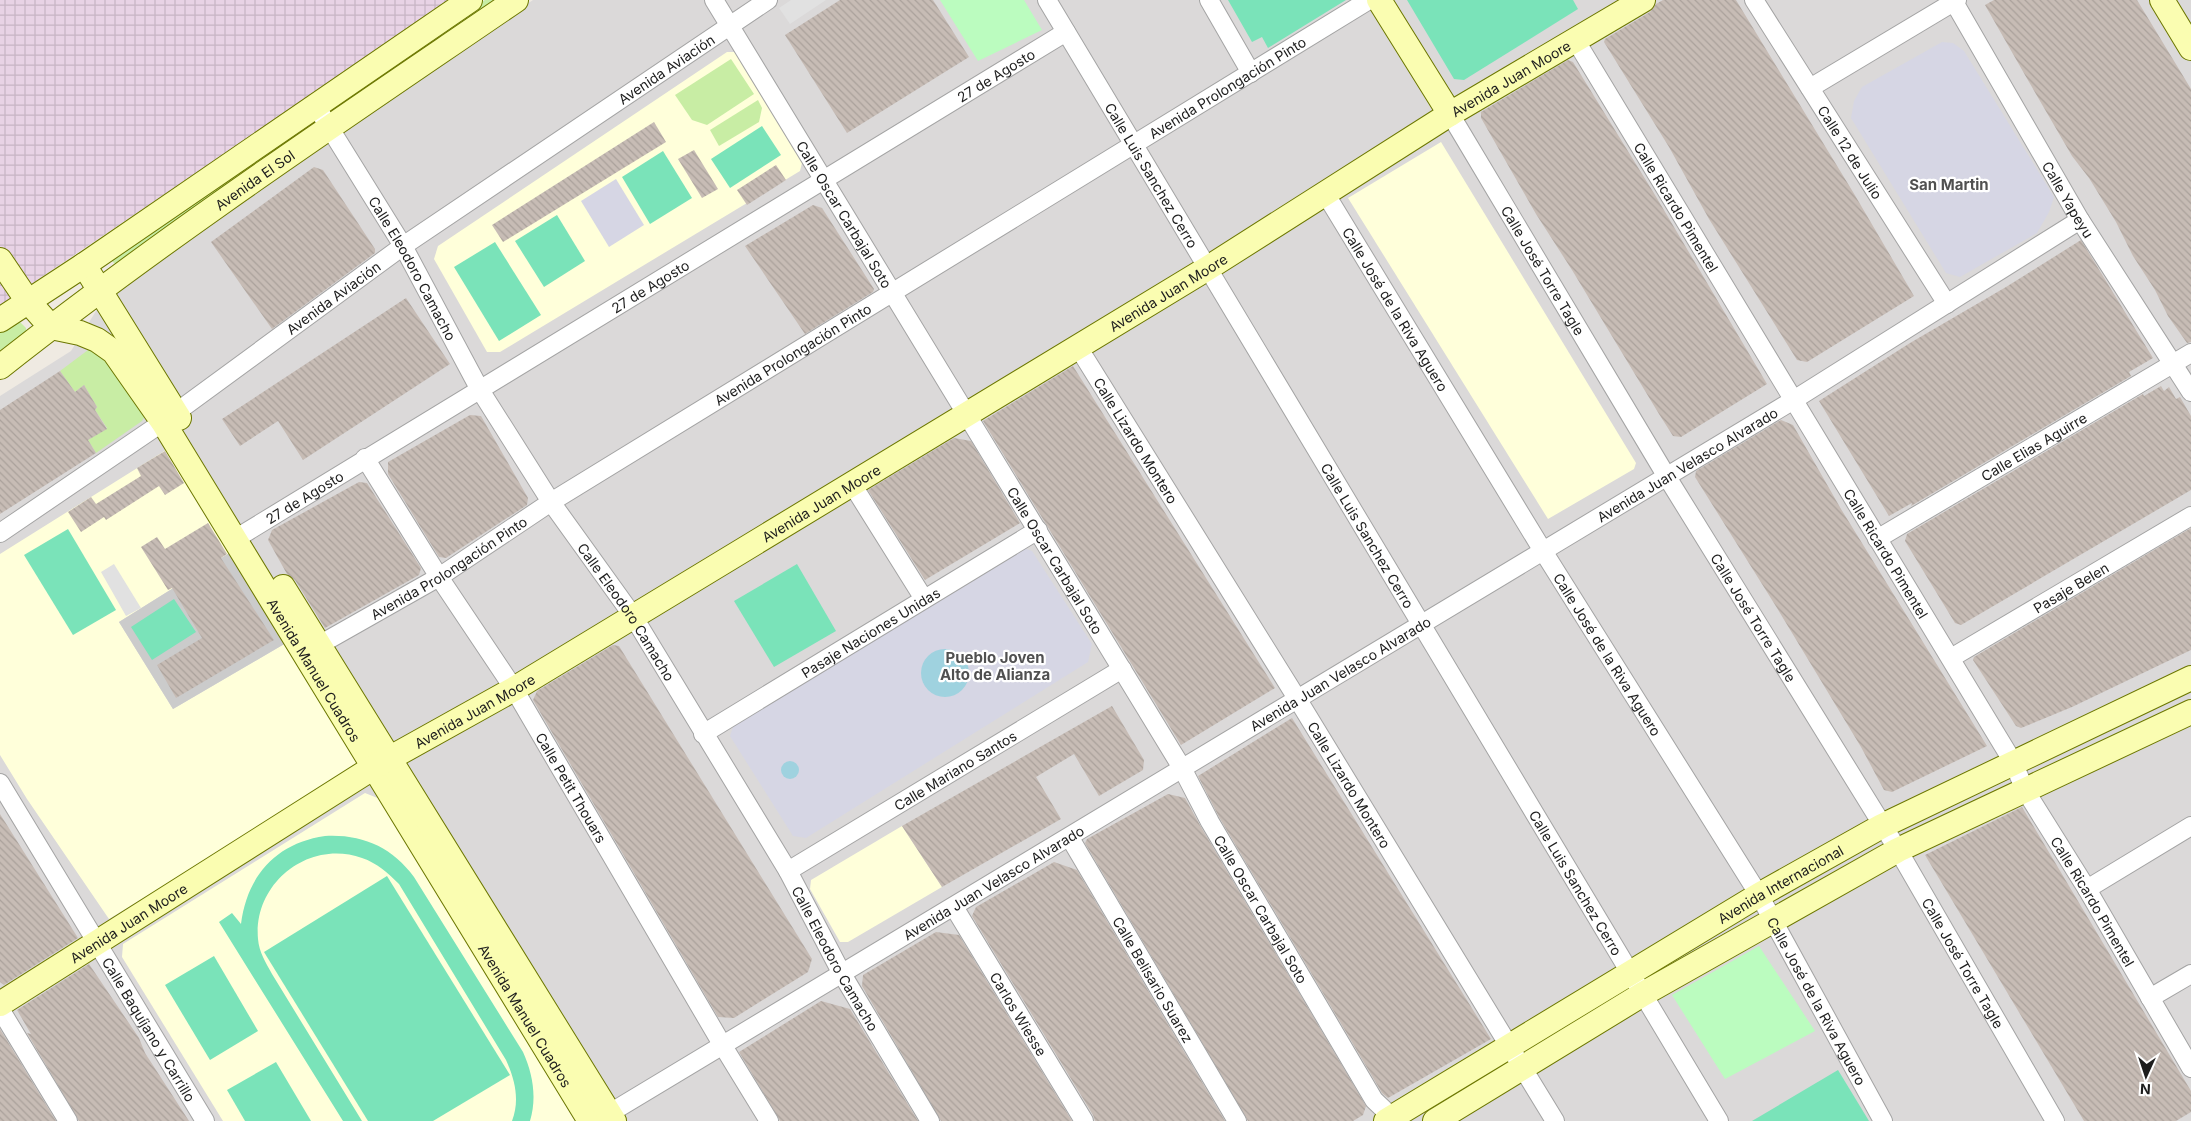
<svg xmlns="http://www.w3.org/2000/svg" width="2191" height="1121" font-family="Inter,sans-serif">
	<defs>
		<pattern id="industrial-grid" width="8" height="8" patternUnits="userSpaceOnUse" patternTransform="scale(1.25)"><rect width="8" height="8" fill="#e8d3e5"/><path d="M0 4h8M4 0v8" fill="none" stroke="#c7b5c4"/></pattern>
		<pattern id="building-back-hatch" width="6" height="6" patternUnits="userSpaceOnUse" patternTransform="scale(1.25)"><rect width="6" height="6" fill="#c7bcb5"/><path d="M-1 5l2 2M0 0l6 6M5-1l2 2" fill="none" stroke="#aaa19b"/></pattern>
	</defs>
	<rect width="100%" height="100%" fill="#efeae2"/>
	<path fill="#dbd9d9" d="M533,0H2191V1121H0V396L71,351L113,284Z"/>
	<path fill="url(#industrial-grid)" d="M0,0H453L0,305Z"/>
	<g fill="#ffffda">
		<path d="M727,52H738L803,159L800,171L500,352H487L434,259L438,246Z"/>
		<path d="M1441,142L1636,463L1634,469L1548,519L1348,198Z"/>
		<path d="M166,450L231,552L119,622L173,709L286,643L361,765L109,919L27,799L0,755V554Z"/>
		<path d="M365,793L380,799L575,1121H223L122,957L123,944Z"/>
		<path d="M902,826L942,887L848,942H840L810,889L811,880Z"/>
	</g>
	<path fill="#cbcbcb" d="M231,552L286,643L173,709L119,622Z"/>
	<g fill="#c8eda4">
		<path d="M485,0H508L345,108L339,98Z"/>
		<path d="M731,59L754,94L707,125L692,120L675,95Z"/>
		<path d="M758,100L762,108L759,122L719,146L710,130Z"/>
		<path d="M292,133L299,140L116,265L110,259Z"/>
		<path d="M17,319L26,328V333L0,352V328Z"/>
		<path d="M97,346L145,416L142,421L96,453L88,440L107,428L95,410L97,407L84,385L75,392L60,371L92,347Z"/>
	</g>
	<g fill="#bbfcbf">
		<path d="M940,0H1024L1042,30L978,61Z"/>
		<path d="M1759,946L1815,1031L1725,1079L1672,995Z"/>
	</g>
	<g fill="#7ae3b9">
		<path d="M1228,0H1346L1268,48L1262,37L1252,42Z"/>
		<path d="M1407,0H1573L1578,9L1464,80L1454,79Z"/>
		<path d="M762,126L781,155L730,188L711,159Z"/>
		<path d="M663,151L692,198L650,224L622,177Z"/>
		<path d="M557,215L585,261L544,287L515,241Z"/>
		<path d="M495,242L541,315L499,341L454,267Z"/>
		<path d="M68,529L116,610L73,635L24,555Z"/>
		<path d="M797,564L836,631L774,667L734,601Z"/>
		<path d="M174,599L196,632L152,660L131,627Z"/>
		<path d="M325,836C362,834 392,847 414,877L523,1052C533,1074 537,1098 530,1121H512C520,1100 515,1080 506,1060L399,884C388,873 377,863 362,858C309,839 253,883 258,939C259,952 266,963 272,974L362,1121H343L219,922L232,913L241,924C247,876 276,843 325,836Z"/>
		<path d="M387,876L510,1075L433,1121H368L264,952Z"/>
		<path d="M214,956L258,1031L210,1060L165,985Z"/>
		<path d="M276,1062L311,1121H245L227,1090Z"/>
		<path d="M1838,1070L1869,1121H1752Z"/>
	</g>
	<g fill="#e1e1e1">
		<path d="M791,0H826L790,24L779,8Z"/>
		<path d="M114,564L141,608L126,616L101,572Z"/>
	</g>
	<g fill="#d6d6e4">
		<path d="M1942,42L1953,43L1964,51L2054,197L2049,212L2037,233L1960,277L1946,273L1851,118L1854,101L1862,87Z"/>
		<path d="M616,179L644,225L609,247L581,201Z"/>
		<path d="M1023,548L1032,551L1092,644L1088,662L806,838L793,836L730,736L734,724Z"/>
	</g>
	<g fill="#9fd2df">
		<circle cx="945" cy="673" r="24"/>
		<circle cx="790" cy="770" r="9"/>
	</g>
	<g fill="url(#building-back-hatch)">
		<path d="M840,0H933L969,57L847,133L785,35Z"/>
		<path d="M1663,0H1736L1853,192L1914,296L1807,362L1797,360L1709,219L1669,147L1604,42L1605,39L1650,12L1656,4Z"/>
		<path d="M1994,0H2137L2191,89V342L2187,343L2168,316L2155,290L2133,256L2116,222L2089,178L2072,156L2029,82L1985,5Z"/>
		<path d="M1568,60L1573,62L1655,195L1767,384L1681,437L1673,436L1659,414L1572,270L1536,214L1481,118V112Z"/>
		<path d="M654,122L666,142L503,242L492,225Z"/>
		<path d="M694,150L718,189L702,198L678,159Z"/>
		<path d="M776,165L786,180L747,205L737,190Z"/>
		<path d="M314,167L323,170L375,249V253L272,329L211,242Z"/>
		<path d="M813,205L822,208L874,289L873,292L805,334L745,246Z"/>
		<path d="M2081,240L2153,358L2129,372L2131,376L1911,506L1912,503L1889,516L1819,401L1910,343L2006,287Z"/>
		<path d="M406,298L450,364L303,460L278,421L240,446L222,419Z"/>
		<path d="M1073,366L1275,688L1181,745L983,421Z"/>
		<path d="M60,371L75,392L84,385L97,407L95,410L107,429L88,440L96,453L0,514V410Z"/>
		<path d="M2161,386L2164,391L2169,387L2176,399L2180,397L2191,416V490L1961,625L1955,623L1905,541L1907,534L2143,394L2144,396Z"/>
		<path d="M470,415L481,416L528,498L527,505L446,558L439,557L388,474V462Z"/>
		<path d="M1781,420L1793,425L1841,509L1987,746L1892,792L1884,790L1861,747L1777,608L1695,477L1696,471Z"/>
		<path d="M954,438L971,441L1020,523L925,580L868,490Z"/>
		<path d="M165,451L184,483L165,495L159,486L106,520L104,517L81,532L68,512L91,497L96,504L141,476L137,468Z"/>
		<path d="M359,482L367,483L421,568L419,575L325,628L295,580L287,574L268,540L272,530Z"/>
		<path d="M208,523L227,554L221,558L274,640L176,698L157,665L202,638L172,588L168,590L141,547L157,537L165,549Z"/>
		<path d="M2191,528V650L2072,707L2021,728L2016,726L1973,660L1974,657Z"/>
		<path d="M613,645L619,646L812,959L808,972L734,1018L718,1017L533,700L537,691Z"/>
		<path d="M1112,706L1144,760L1143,770L1099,796L1074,754L1036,777L1061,819L942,887L902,826Z"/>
		<path d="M1292,718L1491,1039L1388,1098L1382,1093L1219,817L1198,776Z"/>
		<path d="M1168,794L1185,798L1201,827L1366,1106L1363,1115L1353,1121H1248L1085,843L1087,839Z"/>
		<path d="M2022,807L2191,1091V1112L2176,1121H2084L1925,855Z"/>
		<path d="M0,814L78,938L4,985L0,982Z"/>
		<path d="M1054,862L1077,870L1225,1121H1095L1093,1115L972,916L976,907Z"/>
		<path d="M936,932L959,935L1072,1121H941L862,986L863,975Z"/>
		<path d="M89,964L139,1038L145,1053L189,1121H79L27,1033L31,1034L17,1010Z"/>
		<path d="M821,1001L850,1009L918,1121H780L739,1052Z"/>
		<path d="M0,1029L56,1121H0Z"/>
	</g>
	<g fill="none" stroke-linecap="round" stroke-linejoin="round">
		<defs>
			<g id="street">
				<path id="s1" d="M714,0L1182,768L1210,822L1374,1100L1396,1121"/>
				<path id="s2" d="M1047,0L1719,1121"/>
				<path d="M1209,0L1251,73"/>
				<path id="s3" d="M1754,0L1947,304"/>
				<path id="s4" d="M1954,2L2080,220L2191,392"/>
				<path id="s5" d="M1576,41L2013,762L2025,790L2087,889L2191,1068"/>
				<path d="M1810,88L1957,0"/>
				<path id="s6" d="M316,106L403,246L480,390L551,502L633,616L788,871L842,974L930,1121"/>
				<path id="s7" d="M1450,114L1667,477L1898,850L2055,1121"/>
				<path id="s8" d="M1325,193L1543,551L1759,895L1883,1121"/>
				<path id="s9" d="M1078,347L1298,700L1555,1121"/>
				<path id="s10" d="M365,458L439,577L514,689L723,1046L769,1121"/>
				<path d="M852,484L924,599"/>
				<path id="s11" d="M0,533L163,422L403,246L768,0"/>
				<path id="s12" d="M235,539L1066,32"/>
				<path id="s13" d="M1877,539L2191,353"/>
				<path id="s14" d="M319,645L439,577L551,502L1369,0"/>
				<path id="s15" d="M1951,658L2191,516"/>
				<path id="s16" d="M703,734L1038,530"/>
				<path id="s17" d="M0,783L205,1121"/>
				<path id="s18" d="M1070,838L1237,1121"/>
				<path id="s19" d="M788,871L1122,669"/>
				<path d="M2087,889L2191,826"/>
				<path id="s20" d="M954,907L1084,1121"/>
				<path d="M2150,998L2191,974"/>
				<path d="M0,1009L68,1121"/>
				<path id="s21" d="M600,1119L1792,401L2080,220"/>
			</g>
			<g id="secondary">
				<path d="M1379,0L1450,114"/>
				<path d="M2162,0L2191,48"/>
				<path id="s22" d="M0,260L27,300L51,327L80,333L97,340L114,352L163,422L590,1121"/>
				<path d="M84,265L179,418"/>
				<path d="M0,320L84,265L470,0"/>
				<path id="s23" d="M0,367C166,236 342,119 516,0"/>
				<path d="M283,587L614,1121"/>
				<path id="s24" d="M0,1004L374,767L514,689L1208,268L1450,114L1643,0"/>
				<path id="s25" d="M1386,1121L1759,895L1882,826L2191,678"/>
				<path d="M1435,1121L1643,994L1898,850L2191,712"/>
			</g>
		</defs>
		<use href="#street" stroke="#a4a4a4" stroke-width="20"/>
		<use href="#secondary" stroke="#6c7700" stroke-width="26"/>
		<use href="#street" stroke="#fff" stroke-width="18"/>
		<use href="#secondary" stroke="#fafdb1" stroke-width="24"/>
	</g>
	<g text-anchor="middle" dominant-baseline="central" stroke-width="4.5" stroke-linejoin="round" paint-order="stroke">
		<g font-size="14" fill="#1d1d1d" stroke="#fff">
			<text stroke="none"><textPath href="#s11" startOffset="812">Avenida Aviación</textPath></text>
			<text stroke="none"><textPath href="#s12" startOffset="891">27 de Agosto</textPath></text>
			<text stroke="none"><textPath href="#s24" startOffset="1772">Avenida Juan Moore</textPath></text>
			<text stroke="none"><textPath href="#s14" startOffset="1066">Avenida Prolongación Pinto</textPath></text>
			<text stroke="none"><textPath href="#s3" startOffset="180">Calle 12 de Julio</textPath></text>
			<text stroke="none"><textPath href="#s2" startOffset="204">Calle Luis Sanchez Cerro</textPath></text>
			<text stroke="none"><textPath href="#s23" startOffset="316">Avenida El Sol</textPath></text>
			<text stroke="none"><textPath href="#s4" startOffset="228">Calle Yapeyu</textPath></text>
			<text stroke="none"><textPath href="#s5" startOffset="194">Calle Ricardo Pimentel</textPath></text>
			<text stroke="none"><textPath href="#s1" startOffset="251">Calle Oscar Carbajal Soto</textPath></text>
			<text stroke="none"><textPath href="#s6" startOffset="189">Calle Eleodoro Camacho</textPath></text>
			<text stroke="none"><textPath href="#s7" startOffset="182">Calle José Torre Tagle</textPath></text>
			<text stroke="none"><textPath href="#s12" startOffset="486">27 de Agosto</textPath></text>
			<text stroke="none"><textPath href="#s24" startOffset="1368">Avenida Juan Moore</textPath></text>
			<text stroke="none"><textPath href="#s11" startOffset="408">Avenida Aviación</textPath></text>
			<text stroke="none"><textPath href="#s8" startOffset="136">Calle José de la Riva Aguero</textPath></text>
			<text stroke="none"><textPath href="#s14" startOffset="556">Avenida Prolongación Pinto</textPath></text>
			<text stroke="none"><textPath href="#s9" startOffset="110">Calle Lizardo Montero</textPath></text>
			<text stroke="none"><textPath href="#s13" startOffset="182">Calle Elias Aguirre</textPath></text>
			<text stroke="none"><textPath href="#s21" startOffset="1269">Avenida Juan Velasco Alvarado</textPath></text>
			<text stroke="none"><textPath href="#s12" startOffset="81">27 de Agosto</textPath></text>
			<text stroke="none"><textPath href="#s24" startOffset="962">Avenida Juan Moore</textPath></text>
			<text stroke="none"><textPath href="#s2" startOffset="624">Calle Luis Sanchez Cerro</textPath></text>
			<text stroke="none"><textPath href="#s5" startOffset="599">Calle Ricardo Pimentel</textPath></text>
			<text stroke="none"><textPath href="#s1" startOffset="656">Calle Oscar Carbajal Soto</textPath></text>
			<text stroke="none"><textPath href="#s14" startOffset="151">Avenida Prolongación Pinto</textPath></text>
			<text stroke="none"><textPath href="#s15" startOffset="139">Pasaje Belen</textPath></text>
			<text stroke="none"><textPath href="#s6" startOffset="594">Calle Eleodoro Camacho</textPath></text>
			<text stroke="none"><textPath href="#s7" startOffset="588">Calle José Torre Tagle</textPath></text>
			<text stroke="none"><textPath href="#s16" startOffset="196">Pasaje Naciones Unidas</textPath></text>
			<text stroke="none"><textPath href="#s8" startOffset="541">Calle José de la Riva Aguero</textPath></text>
			<text stroke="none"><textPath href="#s22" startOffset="529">Avenida Manuel Cuadros</textPath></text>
			<text stroke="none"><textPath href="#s21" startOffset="864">Avenida Juan Velasco Alvarado</textPath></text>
			<text stroke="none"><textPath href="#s24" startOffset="558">Avenida Juan Moore</textPath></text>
			<text stroke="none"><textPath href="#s19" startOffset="195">Calle Mariano Santos</textPath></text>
			<text stroke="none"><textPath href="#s9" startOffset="515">Calle Lizardo Montero</textPath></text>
			<text stroke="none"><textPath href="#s10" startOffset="389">Calle Petit Thouars</textPath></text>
			<text stroke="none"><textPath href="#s2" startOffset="1029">Calle Luis Sanchez Cerro</textPath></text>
			<text stroke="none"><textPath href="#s21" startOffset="459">Avenida Juan Velasco Alvarado</textPath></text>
			<text stroke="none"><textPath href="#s25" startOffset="460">Avenida Internacional</textPath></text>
			<text stroke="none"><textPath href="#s5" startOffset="1004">Calle Ricardo Pimentel</textPath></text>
			<text stroke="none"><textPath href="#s1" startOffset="1061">Calle Oscar Carbajal Soto</textPath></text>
			<text stroke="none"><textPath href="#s24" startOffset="152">Avenida Juan Moore</textPath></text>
			<text stroke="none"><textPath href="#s6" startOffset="999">Calle Eleodoro Camacho</textPath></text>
			<text stroke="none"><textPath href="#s7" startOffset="992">Calle José Torre Tagle</textPath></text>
			<text stroke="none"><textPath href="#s18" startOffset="164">Calle Belisario Suarez</textPath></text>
			<text stroke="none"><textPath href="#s8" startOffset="946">Calle José de la Riva Aguero</textPath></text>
			<text stroke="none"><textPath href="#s20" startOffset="125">Carlos Wiesse</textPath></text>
			<text stroke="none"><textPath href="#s22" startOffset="934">Avenida Manuel Cuadros</textPath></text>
			<text stroke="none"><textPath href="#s17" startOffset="288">Calle Baquíjano y Carrillo</textPath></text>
		</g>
		<g font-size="15" font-weight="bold" fill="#505050" stroke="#fff">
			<text x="1949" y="184">San Martin</text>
			<text x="995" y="657">Pueblo Joven<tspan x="995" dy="17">Alto de Alianza</tspan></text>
		</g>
	</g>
	<g transform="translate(2146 1076) rotate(183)" stroke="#ffffff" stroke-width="4" paint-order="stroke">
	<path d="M0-4L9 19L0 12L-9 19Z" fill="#1d1d1d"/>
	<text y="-8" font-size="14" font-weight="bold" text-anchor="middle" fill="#1d1d1d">N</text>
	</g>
</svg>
